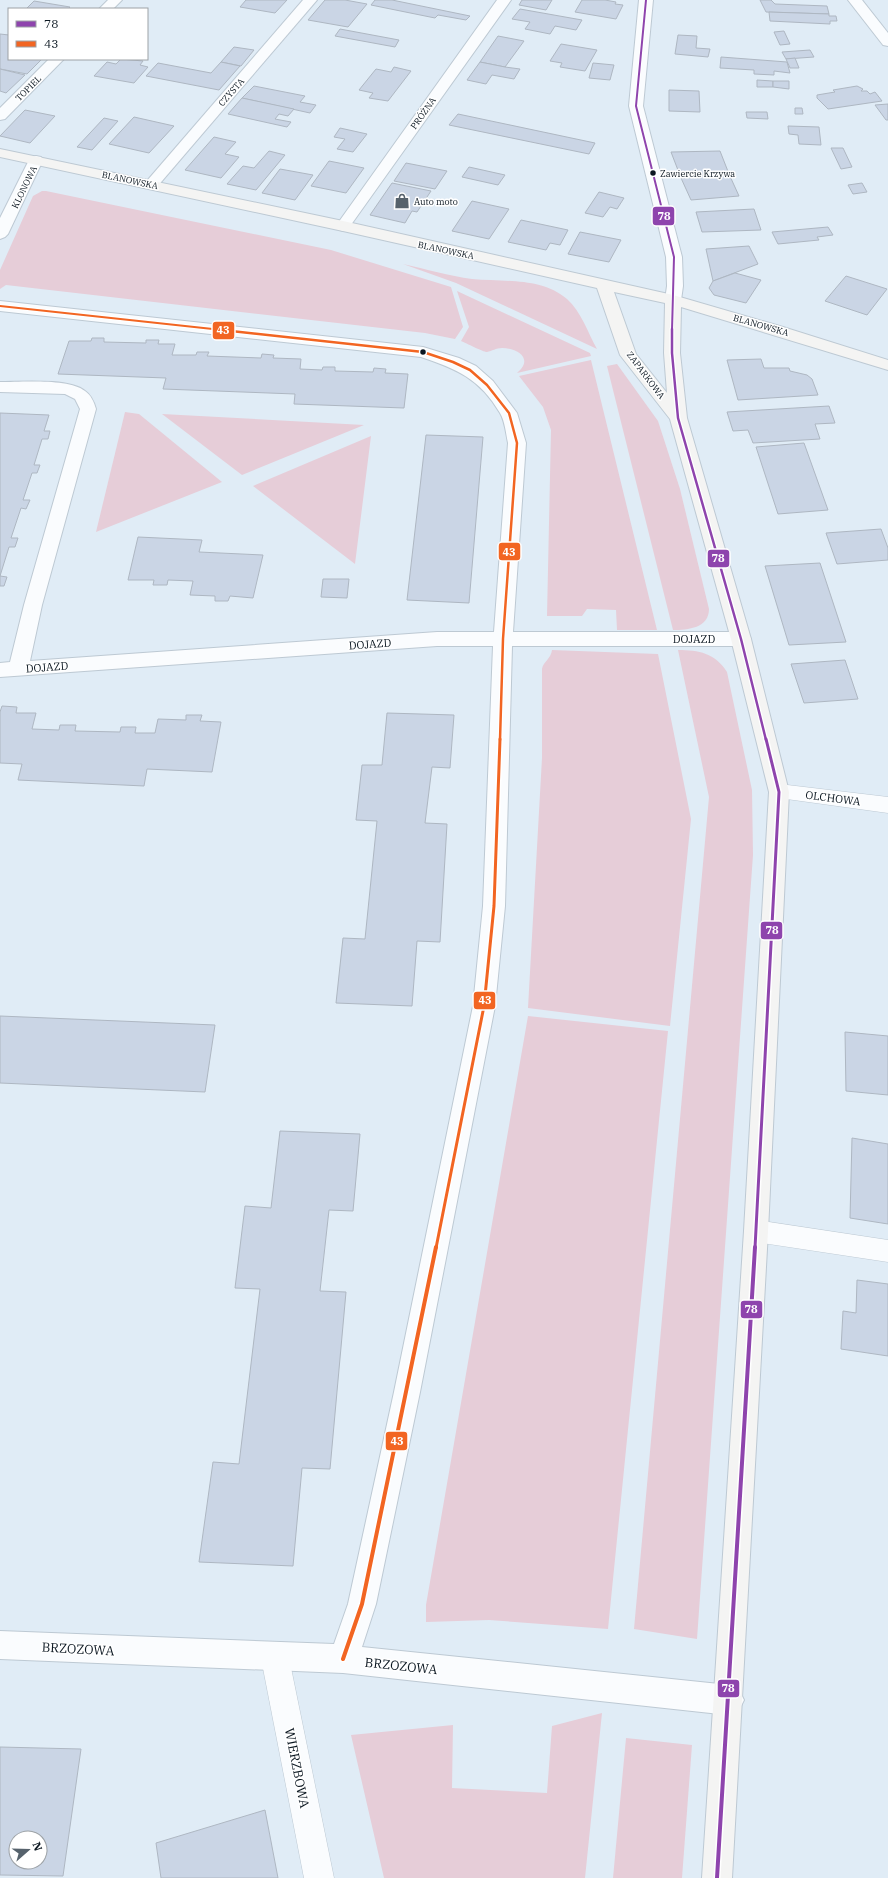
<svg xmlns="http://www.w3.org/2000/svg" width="888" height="1878" font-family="'IBM Plex Serif',serif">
	<rect width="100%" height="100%" fill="#e0ecf6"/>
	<g fill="#e6cdd8">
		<path d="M42,191H46L331,250L451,287L463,327L455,339L425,333L6,285L0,289V270L33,196Z"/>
		<path d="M403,264C426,269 449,276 472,279C504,282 541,277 567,299C581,311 588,333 597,349L456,283Z"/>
		<path d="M457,291L590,353L591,356L517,373C534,359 518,348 502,348C496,348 492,351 487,352C483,352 466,343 461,341L469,327Z"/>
		<path d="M591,360L657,630H617L616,610L587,609L582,616H547L551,430L543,407L519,376Z"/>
		<path d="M617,364L658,421L680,489L709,609C709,628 688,630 673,630L607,366Z"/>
		<path d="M125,412L139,414L222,482L96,532Z"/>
		<path d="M162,414L364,425L242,475Z"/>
		<path d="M371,436L355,564L253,486Z"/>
		<path d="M552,650L658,654L691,819L670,1026L528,1008L542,758V669C543,662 551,659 552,650Z"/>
		<path d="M678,650C699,650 715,653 727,672L752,790L753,855L697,1639L634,1629L709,797Z"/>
		<path d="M528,1016L668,1031L608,1629L489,1620L426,1622V1605Z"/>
		<path d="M602,1713L585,1878H384L351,1735L453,1725L452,1788L547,1793L552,1726Z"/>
		<path d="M626,1738L692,1745L682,1878H613Z"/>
	</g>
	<g fill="#cad5e5" stroke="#aeb7c2" fill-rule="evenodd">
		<path d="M246,0H287L275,13L240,7Z"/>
		<path d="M325,0H345L367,4L348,27L308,20Z"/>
		<path d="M375,0H392L470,16L466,20L438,15L435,18L371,5Z"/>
		<path d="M522,0H552L546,10L519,5Z"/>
		<path d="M582,0H605L616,2L615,4L623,5L616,19L575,12Z"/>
		<path d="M760,0H771L775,4L827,6L829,14L766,12Z"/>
		<path d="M34,1L70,7L68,9H26Z"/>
		<path d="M520,9L582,20L576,30L555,26L550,34L525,29L530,22L512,19Z"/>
		<path d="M769,12L829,14V16H836L837,21H830V24L770,21Z"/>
		<path d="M340,29L399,40L395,47L335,36Z"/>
		<path d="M784,31L790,44L780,45L774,32Z"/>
		<path d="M0,34L9,35V59H42L27,74L0,69Z"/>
		<path d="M678,35L697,36L696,48L710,49L708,57L675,54Z"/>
		<path d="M498,36L524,41L505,67L480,62Z"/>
		<path d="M561,44L597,50L585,71L560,67L562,63L550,61Z"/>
		<path d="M234,47L254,50L241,66L221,62Z"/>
		<path d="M810,50L814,57L786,59L782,52Z"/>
		<path d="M721,57L787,62L790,73L774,71V75L754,74V70L720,68Z"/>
		<path d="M795,58L799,68H790L786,59Z"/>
		<path d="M121,59L143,61L140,65L148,67L134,83L94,76L107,62L116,64Z"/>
		<path d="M221,62L240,66L219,90L146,76L158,63L211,73Z"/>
		<path d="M480,62L505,67L520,69L514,79L492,75L486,84L467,80Z"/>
		<path d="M593,63L614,65L610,80L589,78Z"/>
		<path d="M394,67L411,71L388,101L369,98L373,93L359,90L376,69L391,72Z"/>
		<path d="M0,69L25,75L6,93L0,91Z"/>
		<path d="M757,80L773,81V87H757Z"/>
		<path d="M773,81H789V89L773,87Z"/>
		<path d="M254,86L305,96L300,102L316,105L310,113L242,98Z"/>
		<path d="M857,86L863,89L861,91H867L870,94L875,92L882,101L828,109L817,98V95L835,92L833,90Z"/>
		<path d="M669,90L699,91L700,112L669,111Z"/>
		<path d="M242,98L294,109L288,116L279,114L275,119L291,122L287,127L228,114Z"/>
		<path d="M888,104V120H886L875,105Z"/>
		<path d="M795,108H802L803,114H795Z"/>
		<path d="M25,110L55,116L30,143L0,136Z"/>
		<path d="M746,112H767L768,119L747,118Z"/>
		<path d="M458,114L595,143L589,154L449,125Z"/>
		<path d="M134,117L174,126L149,153L109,144Z"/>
		<path d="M104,118L118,121L92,150L77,147Z"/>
		<path d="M788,126L819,127L821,145L799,144L798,135L789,134Z"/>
		<path d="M340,128L367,134L353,152L337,149L345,139L334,137Z"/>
		<path d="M214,137L236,142L225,154L239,157L221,178L185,170Z"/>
		<path d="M831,148H843L852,167L841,169Z"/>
		<path d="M269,151L285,155L256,190L227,184L243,166L254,168Z"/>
		<path d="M720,151L729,174L681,178L671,152Z"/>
		<path d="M329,161L364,168L346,193L311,186Z"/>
		<path d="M406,163L447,171L435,189L394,181Z"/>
		<path d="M469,167L505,175L498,185L462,177Z"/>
		<path d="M280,169L313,175L295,200L262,193Z"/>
		<path d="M729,174L739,196L691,200L681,178Z"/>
		<path d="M392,183L431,191L417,212L412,211L405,223L370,215Z"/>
		<path d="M862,183L867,192L853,194L848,185Z"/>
		<path d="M599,192L624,198L617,209L610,207L603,217L585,213Z"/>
		<path d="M472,201L509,209L489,239L452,231Z"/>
		<path d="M754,209L761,230L702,232L696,212Z"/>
		<path d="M521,220L568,230L560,245L550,243L546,250L508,242Z"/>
		<path d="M828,227L833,235L817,237L819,240L778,244L772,232Z"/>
		<path d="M580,232L621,240L609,262L568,254Z"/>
		<path d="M749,246L758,264L713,281L706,249Z"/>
		<path d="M735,273L761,280L746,303L714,295L709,288L713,281Z"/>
		<path d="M846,276L887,289L867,315L825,301Z"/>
		<path d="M92,338H104V342L146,343V340H159L158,344H175L172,355H196L197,352H209L207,356L261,358L262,354L274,355L273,358L301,359L300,369L322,370L323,367H335V371L373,372L374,368L386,369L385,373L408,374L404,408L294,404L295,394L163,389L166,378L58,374L69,341H91Z"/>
		<path d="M761,359L764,368H789L790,371L807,375L812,379L818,395L738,400L727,360Z"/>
		<path d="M829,406L835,423L815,424L820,439L753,443L748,430L733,431L727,412Z"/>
		<path d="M0,413L49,415L44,431H50L48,439H42L34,465H40L37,473H32L23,500H30L26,509L21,508L11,538H18L15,547H9L0,576Z"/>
		<path d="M426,435L483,437L469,603L407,600Z"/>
		<path d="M804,443L828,510L778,514L756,447Z"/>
		<path d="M881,529L888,548V560L837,564L826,533Z"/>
		<path d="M138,537L202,540L199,552L263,555L253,598L230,596L228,601H215V596L190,595L193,581L168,580L167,585H153L154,580H128Z"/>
		<path d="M820,563L846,642L789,645L765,566Z"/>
		<path d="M0,576L7,577L4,586H0Z"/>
		<path d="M323,579H349L347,598L321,597Z"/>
		<path d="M845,660L858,699L804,703L791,664Z"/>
		<path d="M2,706L17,707L16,713H36L32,729L59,730L60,725H76L75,731L120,732L121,727H136L135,733H155L158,719L186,720V715H202L200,721L221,722L212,772L147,769L144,786L18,780L22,764L0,763V712Z"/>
		<path d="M387,713L454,715L450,768L432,767L425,823L447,824L440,942L417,941L412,1006L336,1003L343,938L365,939L377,821L356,820L362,765H382Z"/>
		<path d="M0,1016L215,1025L205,1092L0,1083Z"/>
		<path d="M845,1032L888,1036V1095L846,1091Z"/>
		<path d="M280,1131L360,1134L353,1211L329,1210L320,1291L346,1292L330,1469L302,1468L293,1566L199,1562L213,1462L239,1464L260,1289L235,1288L245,1206L271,1208Z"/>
		<path d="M852,1138L888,1144V1224L850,1218Z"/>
		<path d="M857,1280L888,1284V1356L841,1349L843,1311L856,1313Z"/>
		<path d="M0,1747L81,1749L63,1876L0,1875ZM16,1838H40V1862H16Z"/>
		<path d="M265,1810L278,1878H161L156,1843Z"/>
	</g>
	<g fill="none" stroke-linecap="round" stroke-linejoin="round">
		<defs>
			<g id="lane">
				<path d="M779,784L888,797V813L772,797L769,792L772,787Z"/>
				<path d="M756,1220L888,1240V1262L756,1242L748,1239L744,1231L748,1223Z"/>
				<path d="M275,1644L285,1648L289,1658L334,1878H304L261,1658L265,1648Z"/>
			</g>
			<g id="street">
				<path d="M108,0H122L113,9H99Z"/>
				<path d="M303,0H317L156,188H146L144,185L146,182Z"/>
				<path d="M497,0H511L348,229L343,231L338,229L335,226L338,223Z"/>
				<path d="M639,0H653L643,106L682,257L683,286L681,300L679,303L673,305L667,303L665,300L667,286L666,257L629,106Z"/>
				<path d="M848,0H862L888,33V46L883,45Z"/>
				<path d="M49,59H64L5,119L0,120V108Z"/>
				<path d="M36,156L41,157L43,160L8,234L5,237L0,239V218L29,160L31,157Z"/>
				<path d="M0,301L423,347L459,358L476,366L493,381L517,413L526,443L513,632H741L748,634L751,639L748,644L741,646H512L505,906L495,1006L420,1392L376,1604L362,1647L729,1685L739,1690L744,1700L739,1710L729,1715L343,1673L0,1659V1631L334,1644L348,1604L394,1392L473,1006L483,906L493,646H437L0,677V663L10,662L24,605L80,409L75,399L65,394L0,392V382C21,382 69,378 85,391C91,395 94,402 96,409L42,605L30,661L437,632H494L508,443C506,434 505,421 500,413C480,379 457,369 421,357L0,311Z"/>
			</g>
			<path id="secondary" d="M0,149L343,221L673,295L783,327L888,360V370L681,307L680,353L687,418L751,639L789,792L768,1231L732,1878H702L744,1231L769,792L731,639L670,419L620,355L597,288L343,231L0,157ZM614,292L665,303L664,353L667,393L636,354Z"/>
		</defs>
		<use href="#lane" stroke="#bdc9d3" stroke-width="1"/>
		<use href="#street" stroke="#bdc9d3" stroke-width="2"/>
		<use href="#secondary" stroke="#bdc9d3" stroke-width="2"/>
		<use href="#lane" fill="#fafcfe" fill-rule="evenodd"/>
		<use href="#street" fill="#fafcfe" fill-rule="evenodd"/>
		<use href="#secondary" fill="#f4f4f3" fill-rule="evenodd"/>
		<defs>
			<path id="bus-1-far3" d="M646,0L636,106L674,257L672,330"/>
			<path id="bus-1-far2" d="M672,329V353L678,418L741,639L766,740"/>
			<path id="bus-1-far1" d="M755,1248L779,792L766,739"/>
			<path id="bus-1" d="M717,1878L755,1247"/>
			<path id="bus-2-far3" d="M0,306L222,330"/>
			<path id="bus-2-far2" d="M213,329L423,352L453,362L470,370L487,385L509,413L517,443L503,639L500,740"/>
			<path id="bus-2-far1" d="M436,1248L484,1006L494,906L500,739"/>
			<path id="bus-2" d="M343,1659L362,1604L436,1247"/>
		</defs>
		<use href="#bus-1-far3" stroke="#fff" stroke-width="4"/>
		<use href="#bus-1-far2" stroke="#fff" stroke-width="5"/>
		<use href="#bus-1-far1" stroke="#fff" stroke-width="6"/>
		<use href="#bus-1" stroke="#fff" stroke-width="7"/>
		<use href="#bus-2-far3" stroke="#fff" stroke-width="4"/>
		<use href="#bus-2-far2" stroke="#fff" stroke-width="5"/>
		<use href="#bus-2-far1" stroke="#fff" stroke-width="6"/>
		<use href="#bus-2" stroke="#fff" stroke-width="7"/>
		<use href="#bus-1-far3" stroke="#8e44ad" stroke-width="2"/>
		<use href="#bus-1-far2" stroke="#8e44ad" stroke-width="2.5"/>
		<use href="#bus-1-far1" stroke="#8e44ad" stroke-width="3"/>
		<use href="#bus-1" stroke="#8e44ad" stroke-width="4"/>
		<use href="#bus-2-far3" stroke="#f26522" stroke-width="2"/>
		<use href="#bus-2-far2" stroke="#f26522" stroke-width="2.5"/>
		<use href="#bus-2-far1" stroke="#f26522" stroke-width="3"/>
		<use href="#bus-2" stroke="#f26522" stroke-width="4"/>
	</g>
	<defs>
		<symbol id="shop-bare" viewBox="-9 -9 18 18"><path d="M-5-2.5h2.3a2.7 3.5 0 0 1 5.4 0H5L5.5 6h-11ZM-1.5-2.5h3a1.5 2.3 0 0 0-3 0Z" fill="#56626c" stroke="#fff" stroke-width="2.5" paint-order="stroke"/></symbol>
	</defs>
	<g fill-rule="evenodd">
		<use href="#shop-bare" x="391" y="190" width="22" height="22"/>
	</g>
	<g fill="#0b1721" stroke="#fff" stroke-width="1.5">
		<circle cx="653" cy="173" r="3.5"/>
		<circle cx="423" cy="352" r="3.5"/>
	</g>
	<g text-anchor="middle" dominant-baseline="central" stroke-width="3" stroke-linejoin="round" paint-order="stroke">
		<g font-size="9" fill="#0b1721" stroke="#fff">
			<text transform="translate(28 88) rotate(-45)">TOPIEL</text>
			<text transform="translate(231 92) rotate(-49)">CZYSTA</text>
			<text transform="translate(423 113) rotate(-55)">PRÓŻNA</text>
			<text transform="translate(130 180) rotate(12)">BLANOWSKA</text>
			<text transform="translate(24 187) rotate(-64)">KLONOWA</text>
			<text transform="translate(446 250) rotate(12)">BLANOWSKA</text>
			<text transform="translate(761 325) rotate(16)">BLANOWSKA</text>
			<text transform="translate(646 375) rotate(53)">ZAPARKOWA</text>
		</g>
		<g font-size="9" fill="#0b1721" stroke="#fff" text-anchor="start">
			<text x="660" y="173">Zawiercie Krzywa</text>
		</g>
		<g font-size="9" fill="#0b1721" stroke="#fff" text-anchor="start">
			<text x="414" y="201">Auto moto</text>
		</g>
		<g font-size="11" fill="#0b1721" stroke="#fff">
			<text x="694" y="639">DOJAZD</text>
			<text transform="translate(370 644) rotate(-4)">DOJAZD</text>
			<text transform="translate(47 667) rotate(-4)">DOJAZD</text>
			<text transform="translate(833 798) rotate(7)">OLCHOWA</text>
		</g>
		<g font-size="13" fill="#0b1721" stroke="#fff">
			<text transform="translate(78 1649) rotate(3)">BRZOZOWA</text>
			<text transform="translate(401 1666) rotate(6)">BRZOZOWA</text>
			<text transform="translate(297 1768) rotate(79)">WIERZBOWA</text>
		</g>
	</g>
	<g stroke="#fff" stroke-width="1.5">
		<rect x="652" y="206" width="23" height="20" rx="4" fill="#8e44ad"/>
		<rect x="212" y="321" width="23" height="19" rx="4" fill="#f26522"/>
		<rect x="498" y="542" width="23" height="19" rx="4" fill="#f26522"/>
		<rect x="707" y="549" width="23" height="19" rx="4" fill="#8e44ad"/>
		<rect x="760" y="921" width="23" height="19" rx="4" fill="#8e44ad"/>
		<rect x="473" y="991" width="23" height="19" rx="4" fill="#f26522"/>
		<rect x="740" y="1300" width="23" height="19" rx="4" fill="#8e44ad"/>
		<rect x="385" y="1431" width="23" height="20" rx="4" fill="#f26522"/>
		<rect x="717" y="1679" width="23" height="19" rx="4" fill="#8e44ad"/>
	</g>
	<g font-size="11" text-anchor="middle" font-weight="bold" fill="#fff">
		<text x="664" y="220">78</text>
		<text x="223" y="334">43</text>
		<text x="509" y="556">43</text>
		<text x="718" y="562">78</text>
		<text x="772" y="934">78</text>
		<text x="485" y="1004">43</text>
		<text x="751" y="1313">78</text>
		<text x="397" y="1445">43</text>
		<text x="728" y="1692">78</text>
	</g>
	<rect x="8" y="8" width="140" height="52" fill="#ffffff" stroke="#9da2a6"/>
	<rect x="16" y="21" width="20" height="6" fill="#8e44ad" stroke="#9da2a6"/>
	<text x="44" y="28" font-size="12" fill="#0b1721">78</text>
	<rect x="16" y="41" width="20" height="6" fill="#f26522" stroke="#9da2a6"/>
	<text x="44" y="48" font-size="12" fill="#0b1721">43</text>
	<g transform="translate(28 1850) rotate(70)"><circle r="19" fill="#ffffff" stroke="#9da2a6"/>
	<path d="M0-3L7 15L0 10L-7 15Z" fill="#56626c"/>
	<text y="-6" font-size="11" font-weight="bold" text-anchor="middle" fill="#0b1721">N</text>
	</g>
</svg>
